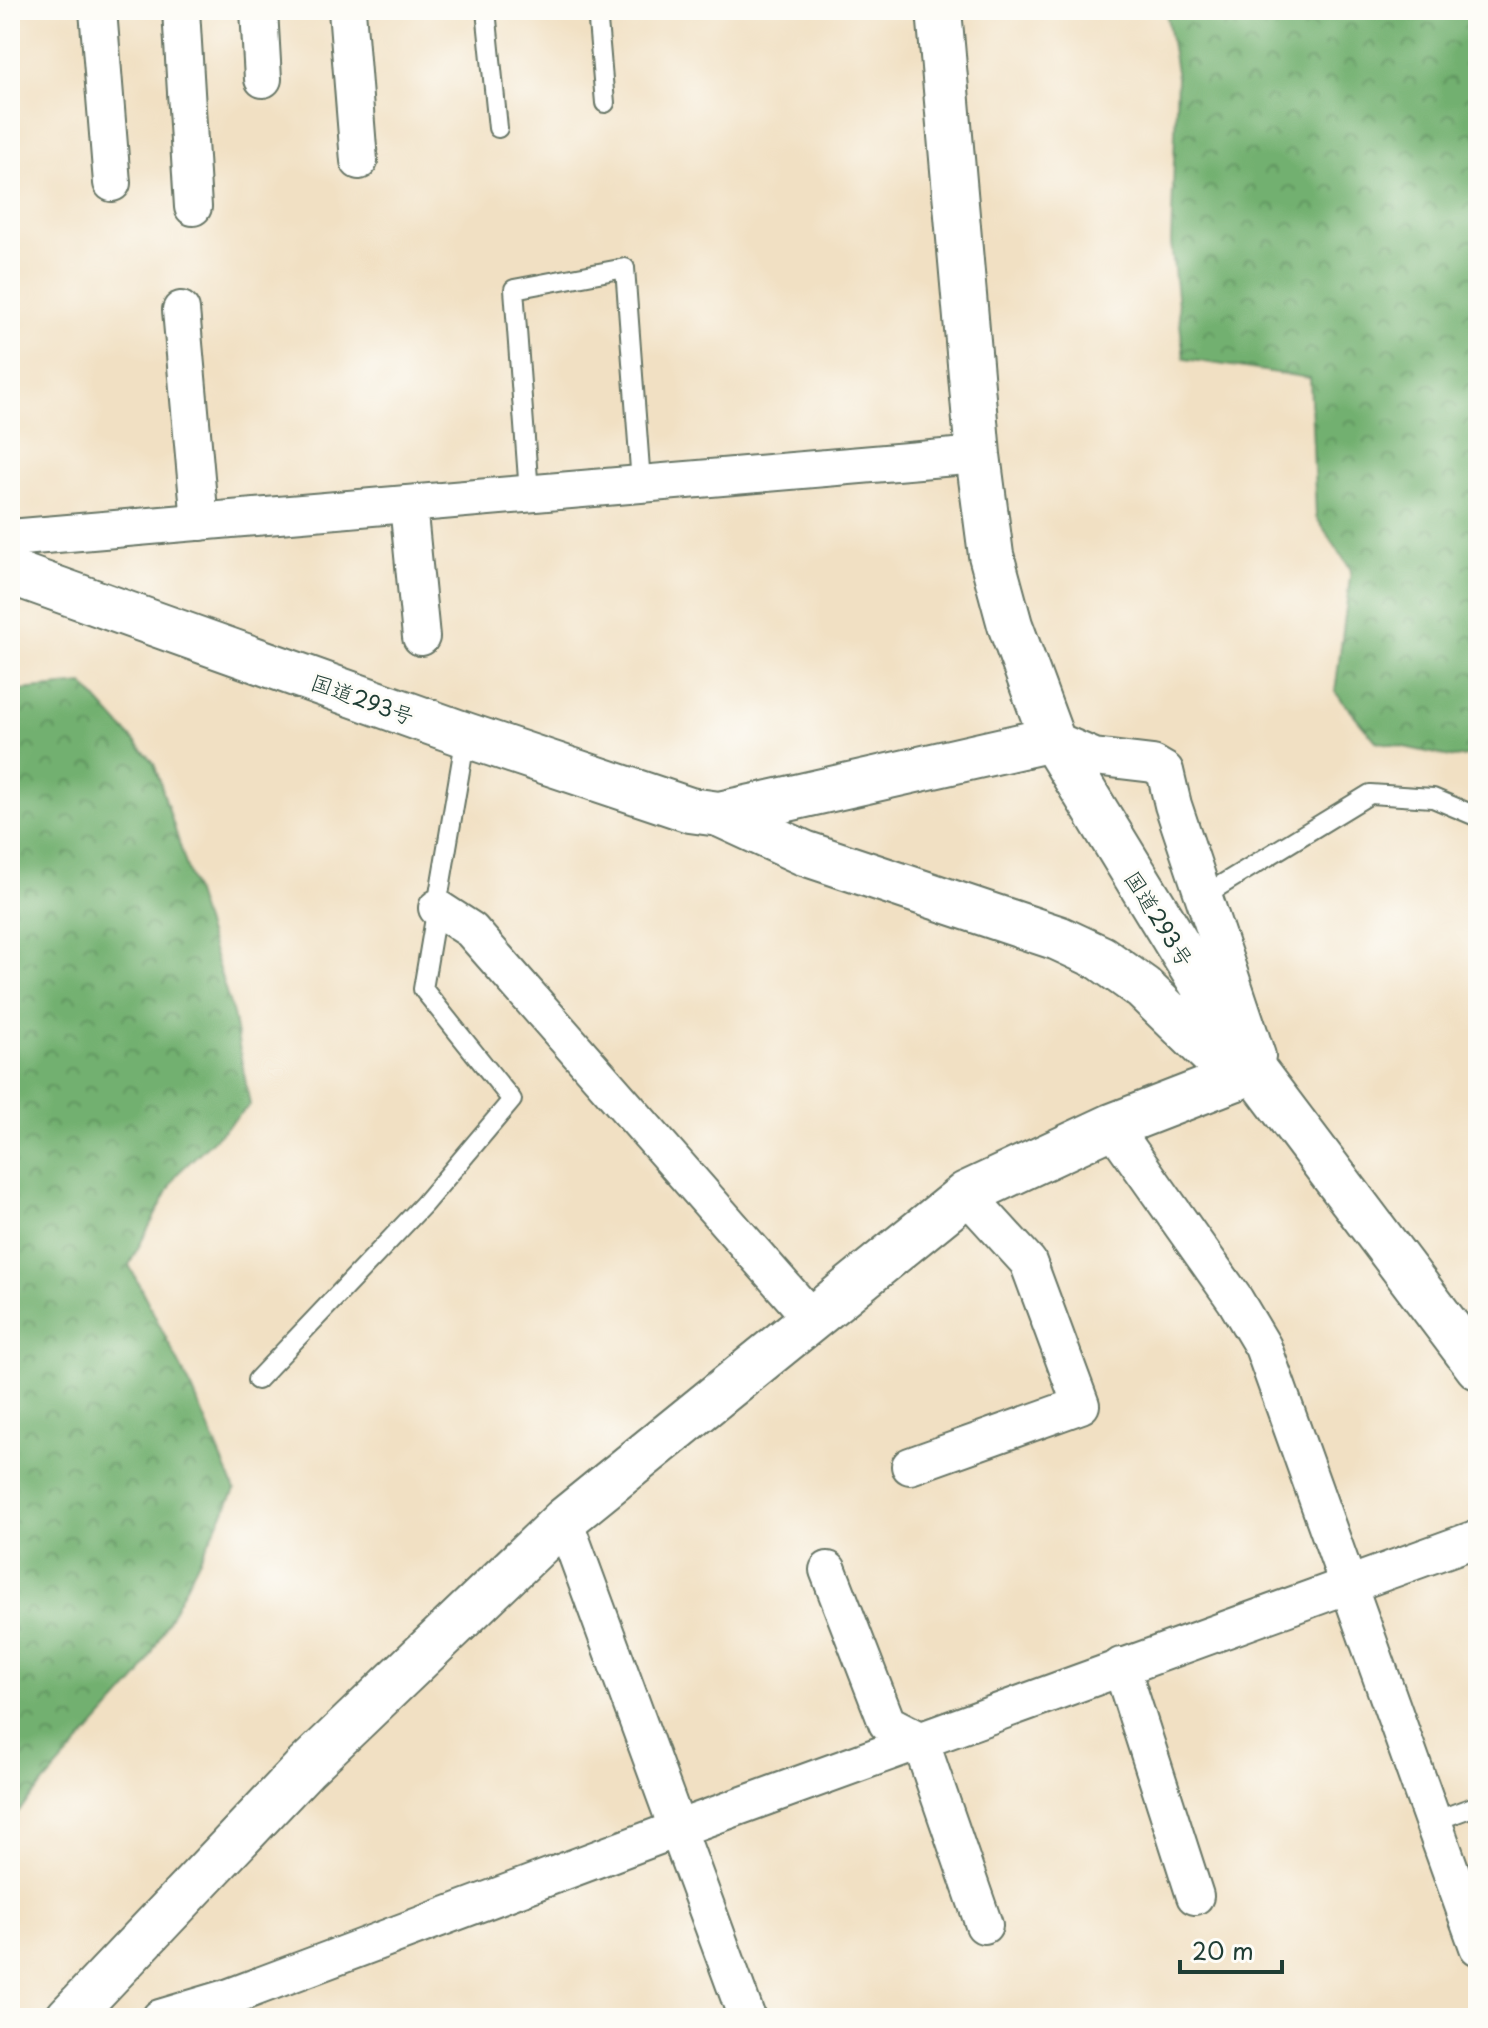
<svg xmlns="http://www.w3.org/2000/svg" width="1488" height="2028" font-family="'Playpen Sans','Klee One',sans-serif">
	<defs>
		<pattern id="forest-crowns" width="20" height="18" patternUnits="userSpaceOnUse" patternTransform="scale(2)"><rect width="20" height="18" fill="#72b070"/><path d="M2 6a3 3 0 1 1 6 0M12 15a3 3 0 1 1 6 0" fill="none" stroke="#5d905d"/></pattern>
	</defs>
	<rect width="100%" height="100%" fill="#fdfcf7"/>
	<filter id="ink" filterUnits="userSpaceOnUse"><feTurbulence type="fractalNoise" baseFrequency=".0125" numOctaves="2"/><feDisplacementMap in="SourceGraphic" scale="16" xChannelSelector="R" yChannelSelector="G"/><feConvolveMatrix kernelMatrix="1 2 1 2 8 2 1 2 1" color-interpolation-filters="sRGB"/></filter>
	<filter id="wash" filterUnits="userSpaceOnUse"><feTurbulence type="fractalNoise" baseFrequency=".006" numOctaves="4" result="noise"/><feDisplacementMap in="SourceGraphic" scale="32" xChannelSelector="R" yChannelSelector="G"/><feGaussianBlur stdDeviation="1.8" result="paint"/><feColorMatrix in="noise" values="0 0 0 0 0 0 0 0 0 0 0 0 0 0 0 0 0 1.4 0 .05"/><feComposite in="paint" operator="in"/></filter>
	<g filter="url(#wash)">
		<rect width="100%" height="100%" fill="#f1e0c3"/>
		<g fill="url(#forest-crowns)" stroke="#487652" stroke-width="2">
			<path d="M1166,10H1478V754L1455,758L1376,741L1335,692L1351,570L1316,517L1310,378L1184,359L1171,243L1177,78Z"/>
			<path d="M83,684L154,763L233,1014L250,1105L177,1174L129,1265L193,1391L235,1490L140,1676L10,1821V691Z"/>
		</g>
	</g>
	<g filter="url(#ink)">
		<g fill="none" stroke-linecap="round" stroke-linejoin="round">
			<defs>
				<g id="lane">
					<path d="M486,10L498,128"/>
					<path d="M597,10L605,103"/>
					<path d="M529,493L514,289L625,268L641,483"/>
					<path d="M1203,896L1370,794L1433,798L1478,817"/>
					<path d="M257,1380L424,1204L512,1100L423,989L466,735"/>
					<path d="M1432,1822L1478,1805"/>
				</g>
				<g id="street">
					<path d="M98,10L112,183"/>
					<path d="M181,10L193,207"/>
					<path d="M259,10L263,79"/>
					<path d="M347,10L359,161"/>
					<path d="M181,310L200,522"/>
					<path d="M408,504L421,637"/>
					<path d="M10,538L978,455"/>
					<path d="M1052,739L1094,757L1153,764L1165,771L1173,805L1257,1056"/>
					<path d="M437,908L471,930L812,1319"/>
					<path d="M1112,1126L1235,1300L1263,1347L1478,1947"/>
					<path d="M910,1466L1081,1405L1028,1262L966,1194"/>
					<path d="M564,1520L747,2018"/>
					<path d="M828,1570L887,1723L920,1740L984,1925"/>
					<path d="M1121,1666L1195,1896"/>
					<path d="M160,2018L227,1998L677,1829L1478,1538"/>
				</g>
				<g id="secondary">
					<path d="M939,10L978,455L991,555L1010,625L1052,739"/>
					<path d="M68,2018L305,1768L564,1520L966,1194L1112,1126L1236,1078"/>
				</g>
				<g id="highway">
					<path d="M10,572L466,735L690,810L719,814L761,805L1052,739L1254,1070L1478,1367"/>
					<path d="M719,814L804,853L1058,938L1101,958L1143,988L1236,1078"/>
				</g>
			</defs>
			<use href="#lane" stroke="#687666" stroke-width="22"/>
			<use href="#street" stroke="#687666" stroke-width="40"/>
			<use href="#secondary" stroke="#687666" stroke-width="48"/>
			<use href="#highway" stroke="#687666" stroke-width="48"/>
			<use href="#lane" stroke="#fff" stroke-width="18"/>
			<use href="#street" stroke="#fff" stroke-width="36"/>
			<use href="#secondary" stroke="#fff" stroke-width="44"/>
			<use href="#highway" stroke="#fff" stroke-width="44"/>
		</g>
	</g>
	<g text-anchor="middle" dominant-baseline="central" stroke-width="6" stroke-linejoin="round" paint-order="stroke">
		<g font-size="22" fill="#1f3d34" stroke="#fdfcf7">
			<text transform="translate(363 698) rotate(20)">国道293号</text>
			<text transform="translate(1160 918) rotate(58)">国道293号</text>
		</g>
	</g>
	<rect width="1488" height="2028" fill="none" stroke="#fdfcf7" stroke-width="40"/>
	<path d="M1180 1960v12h102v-12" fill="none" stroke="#1f3d34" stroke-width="4"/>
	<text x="1192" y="1960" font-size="24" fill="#1f3d34" stroke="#fdfcf7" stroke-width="6" paint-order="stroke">20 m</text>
</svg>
